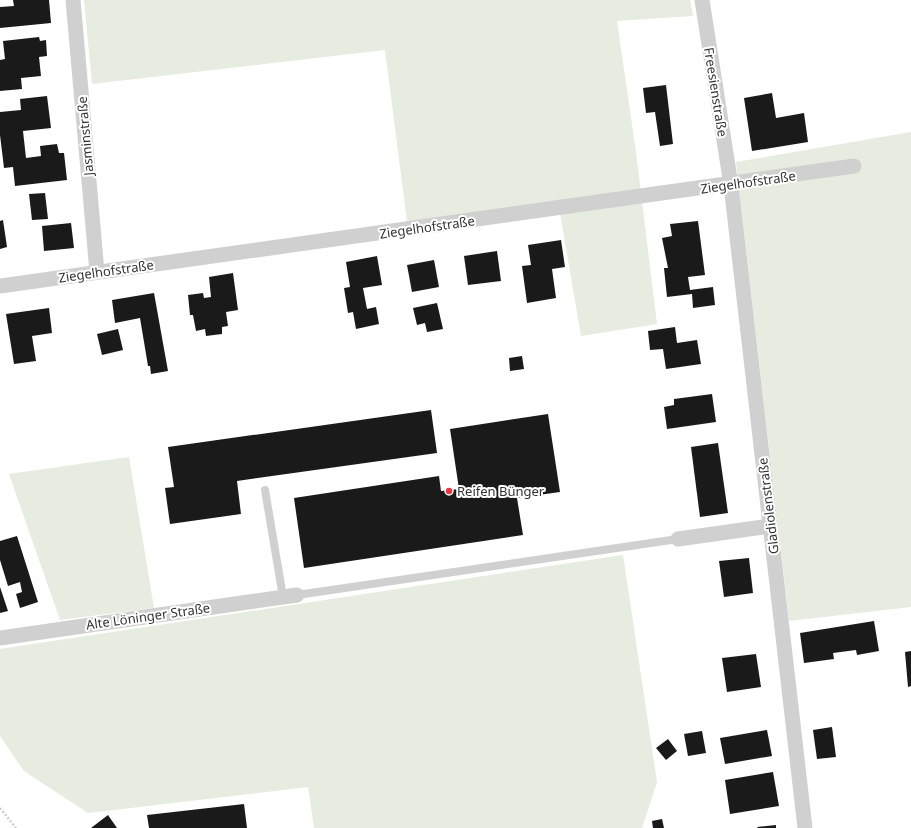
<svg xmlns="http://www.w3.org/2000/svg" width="911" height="828" font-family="'Noto Sans',sans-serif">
	<rect width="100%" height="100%" fill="#fff"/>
	<g fill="#e6ecdf">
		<path d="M84,0H690L693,16L617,21L636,152L657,324L581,336L558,201L407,222L385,50L92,84Z"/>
		<path d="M911,132V607L789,621L736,162Z"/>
		<path d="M129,457L154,608L60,620L9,474Z"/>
		<path d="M623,555L657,782L642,828H314L308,787L88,813L24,771L0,736V649Z"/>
	</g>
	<g fill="#1a1a1a">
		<path d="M13,0H49L51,23L0,28V7L14,6Z"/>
		<path d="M39,37L40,41L46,40L47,56L39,57L41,76L21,78L22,89L0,91V60L5,59L3,41Z"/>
		<path d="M666,85L673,144L660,146L655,112L646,113L643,88Z"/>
		<path d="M772,93L776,118L804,113L808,142L752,151L744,98Z"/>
		<path d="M47,96L51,128L23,131L26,158L41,156L40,146L57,144L59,153H64L67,180L15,186L13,167L4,168L0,135V112L21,110L20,99Z"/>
		<path d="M45,193L48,219L32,220L29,194Z"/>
		<path d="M3,220L7,247L0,249V221Z"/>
		<path d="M698,221L705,275L688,277L690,290L713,287L715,305L693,308L692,294L667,297L664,268H668L662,238L672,236L670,224Z"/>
		<path d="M71,223L74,248L44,251L42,226Z"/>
		<path d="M561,240L565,267L552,269L556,298L527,303L522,266L531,265L528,245Z"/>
		<path d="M497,251L501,281L468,285L464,256Z"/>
		<path d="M377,256L382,285L363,288L367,309L376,307L379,324L356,329L353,312L348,313L344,288L350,287L346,262Z"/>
		<path d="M434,260L439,287L412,292L407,265Z"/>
		<path d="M233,273L238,310L226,312L228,326L222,327V334L206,336L205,329L196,331L193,315H190L188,295L203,293L204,298L211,297L209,277Z"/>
		<path d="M154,293L168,371L151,374L150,366H148L140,318L115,323L112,300Z"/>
		<path d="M437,303L443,329L427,332L425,323L417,325L413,308Z"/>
		<path d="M49,308L52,333L32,336L36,361L14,364L6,314Z"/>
		<path d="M675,327L677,343L697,340L701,364L666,369L663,349L650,350L648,331Z"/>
		<path d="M118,329L123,350L102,355L97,334Z"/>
		<path d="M522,356L524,369L510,371L509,358Z"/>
		<path d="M712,394L716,422L667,429L664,407L674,405V399Z"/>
		<path d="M431,410L437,453L237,481L241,514L170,524L165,488L174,487L168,447Z"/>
		<path d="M548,414L560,492L517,498L523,535L304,568L294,498L439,476L441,491L459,489L450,429Z"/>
		<path d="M718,443L728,513L700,517L691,447Z"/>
		<path d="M17,536L38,602L20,608L16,594L22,592L20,582L8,586L0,560V541Z"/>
		<path d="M749,558L753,593L724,597L719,561Z"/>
		<path d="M0,587L8,611L0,613Z"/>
		<path d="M874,621L879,651L857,655L856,650L833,653L834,659L804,663L800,633Z"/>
		<path d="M911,651V686L908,687L905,652Z"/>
		<path d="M756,654L761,687L727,692L722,658Z"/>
		<path d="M832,727L836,757L817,759L813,730Z"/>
		<path d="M767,730L772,756L725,764L720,738Z"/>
		<path d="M702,731L706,753L688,756L684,734Z"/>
		<path d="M668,739L677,751L666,760L656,748Z"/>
		<path d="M773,772L779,806L730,814L725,780Z"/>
		<path d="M244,804L247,828H149L147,815Z"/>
		<path d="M108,815L117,828H91Z"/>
		<path d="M662,819L664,828H653L652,821Z"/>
		<path d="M776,825V828H758L757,827Z"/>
	</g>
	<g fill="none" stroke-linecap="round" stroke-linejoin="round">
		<path stroke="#cdcdcd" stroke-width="2.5" stroke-dasharray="2 2" stroke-linecap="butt" d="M0,808L16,828"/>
		<g stroke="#d0d0d0" stroke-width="8">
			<path d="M265,490L283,597"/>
			<path d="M297,595L678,539"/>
		</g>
		<g stroke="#d0d0d0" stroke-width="15">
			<path d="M73,0L97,272"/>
			<path d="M702,0L731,185L805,828"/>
			<path d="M0,286L854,166"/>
			<path d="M678,539L770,526"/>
			<path d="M0,638L297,595"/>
		</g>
	</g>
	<circle fill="#e63946" stroke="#fff" stroke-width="1.5" cx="449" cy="491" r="4"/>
	<g text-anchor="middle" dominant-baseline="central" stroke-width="4" stroke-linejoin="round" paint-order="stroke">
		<g font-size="13" fill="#333" stroke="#fff">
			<text transform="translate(716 92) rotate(81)">Freesienstraße</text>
			<text transform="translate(85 136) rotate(-95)">Jasminstraße</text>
			<text transform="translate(748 182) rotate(-8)">Ziegelhofstraße</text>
			<text transform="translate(427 227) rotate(-8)">Ziegelhofstraße</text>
			<text transform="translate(106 271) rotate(-8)">Ziegelhofstraße</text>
			<text transform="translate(768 506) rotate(-97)">Gladiolenstraße</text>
			<text transform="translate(148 616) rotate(-8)">Alte Löninger Straße</text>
		</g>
		<g font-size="13" fill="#333" stroke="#fff" text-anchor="start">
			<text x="457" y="491">Reifen Bünger</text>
		</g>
	</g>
</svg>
